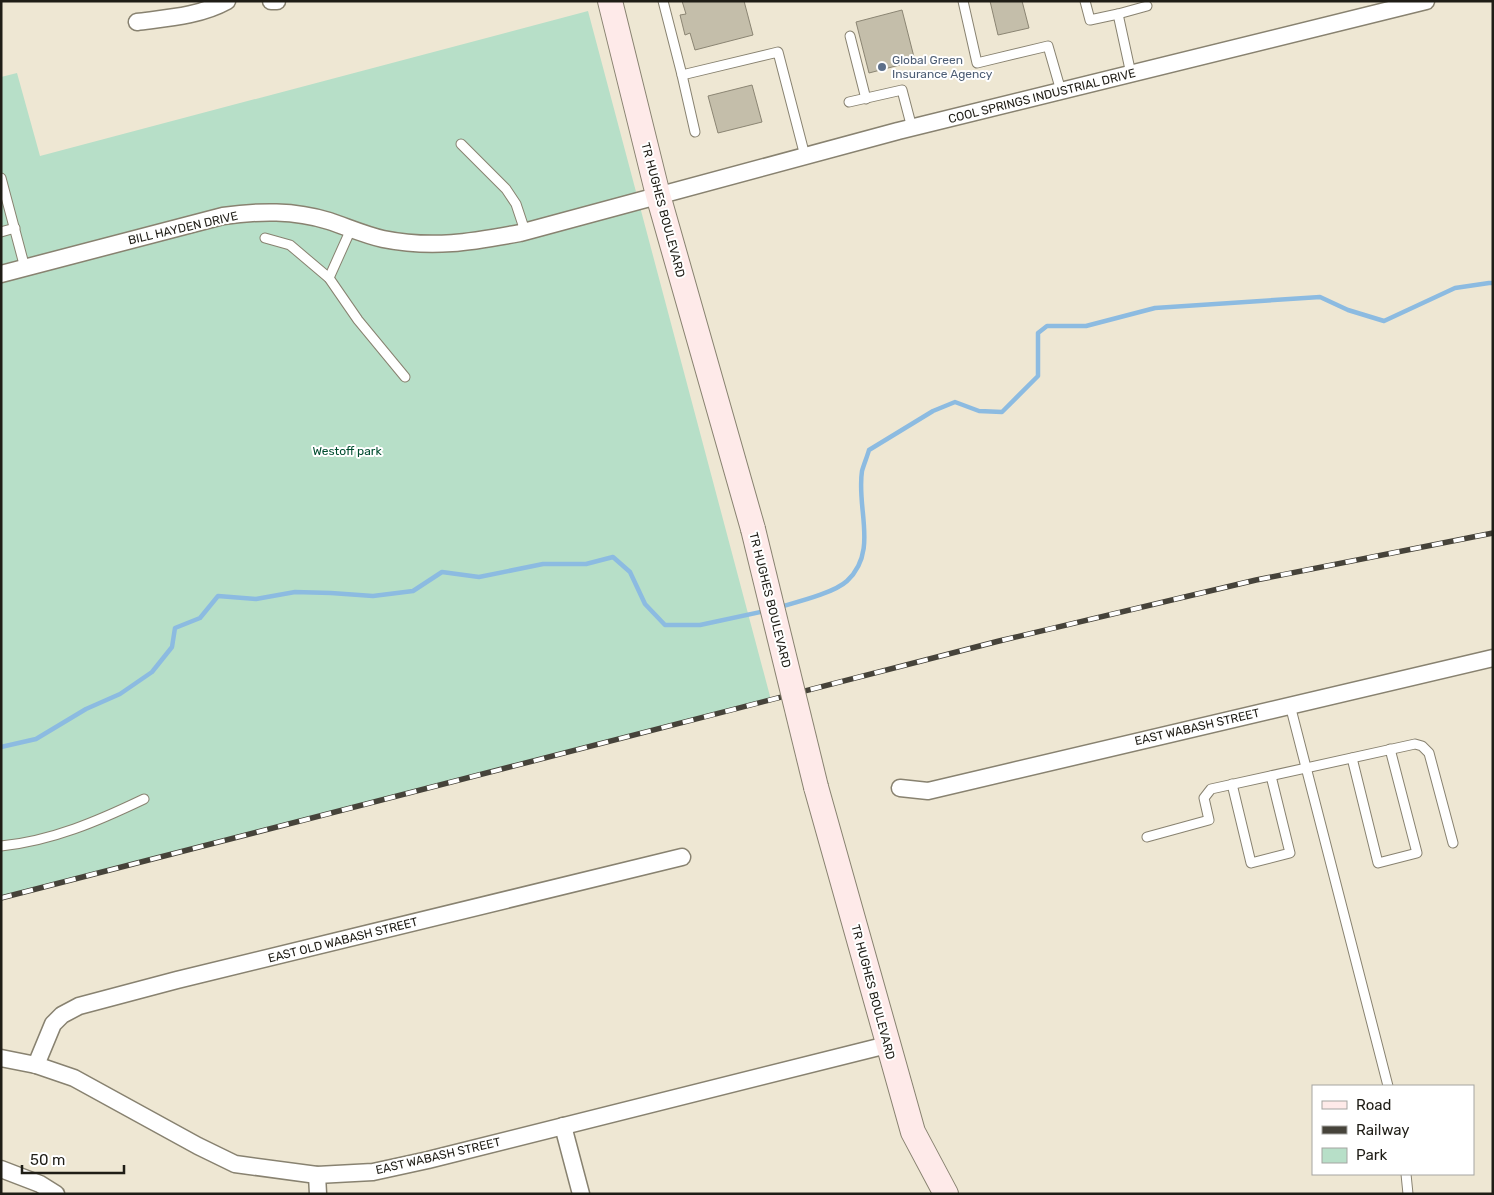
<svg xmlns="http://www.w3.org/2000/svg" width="1494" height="1195" font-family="Rubik,sans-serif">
	<rect width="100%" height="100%" fill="#eee7d3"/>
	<path fill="#b7dfc8" d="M588,11L771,700L1,899V77L17,73L40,156Z"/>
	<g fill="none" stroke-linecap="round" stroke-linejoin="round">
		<g stroke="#8cbbe1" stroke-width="4.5">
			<path d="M780,607C797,602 834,593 847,581C879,551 856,509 862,471C864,464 867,457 869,450L933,411L955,402L979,411L1002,412L1038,376V333L1047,326H1086L1155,308L1320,297L1348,310L1384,321L1455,288L1489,283H1493"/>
			<path d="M1,747L36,739L86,709L120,694L152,672L172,647L175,628L200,618L218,596L256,599L295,592L331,593L373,596L413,591L442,572L479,577L543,564H586L613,557L630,572L645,604L665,625H700L765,611"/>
		</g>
	</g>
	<g fill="#c4beaa" stroke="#8b8573">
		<path d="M682,1H744L753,35L695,50L690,33L685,35L680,15L686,14Z"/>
		<path d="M990,1H1022L1029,28L998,35Z"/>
		<path d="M902,10L915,61L869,73L856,22Z"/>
		<path d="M752,85L762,122L718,133L708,96Z"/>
	</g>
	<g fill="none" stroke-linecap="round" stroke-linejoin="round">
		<defs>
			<g id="lane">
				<path d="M663,1L682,75L778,52L805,156"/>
				<path d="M963,1L977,63L1048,46L1061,91"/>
				<path d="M1085,1L1090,20L1118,14L1131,74"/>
				<path d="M1118,14L1147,6"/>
				<path d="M850,36L866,99"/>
				<path d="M682,75L695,132"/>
				<path d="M849,102L902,90L912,128"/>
				<path d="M461,144L506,189L516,204L525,231"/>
				<path d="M1,178L25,268"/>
				<path d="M1,232L15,228"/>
				<path d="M265,238L290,245L329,278L358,320L405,377"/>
				<path d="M329,278L351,229"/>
				<path d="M1290,705L1388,1086"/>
				<path d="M1352,758L1378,863L1417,853L1390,749"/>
				<path d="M1232,784L1251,863L1290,853L1271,776"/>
				<path d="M1147,837L1209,820L1204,798L1211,789L1415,744L1422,746L1429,753L1453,843"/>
				<path d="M1,846C52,841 98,821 144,799"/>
				<path d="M1406,1174L1408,1194"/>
			</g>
			<g id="street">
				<path d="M271,1H277"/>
				<path d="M137,22C167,18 200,16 227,1"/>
				<path d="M1,274L223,216C259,211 294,210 329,221C347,227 365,235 383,239C433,249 471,242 520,233L898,131L1426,1"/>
				<path d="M900,788L928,791L1493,658"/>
				<path d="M1,1058L36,1065L74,1078L198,1146L235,1164L317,1175L373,1172L428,1160L887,1045"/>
				<path d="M36,1065L53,1024L62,1015L79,1006L177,980L682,857"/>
				<path d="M563,1126L581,1194"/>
				<path d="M1,1169L40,1184L56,1194"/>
				<path d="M317,1175L318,1194"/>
			</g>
			<g id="secondary">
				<path d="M610,1L658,195L753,529"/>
				<path d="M816,787L913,1132L946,1194"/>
			</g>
		</defs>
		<use href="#lane" stroke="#888270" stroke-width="11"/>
		<use href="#street" stroke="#888270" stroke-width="19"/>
		<use href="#secondary" stroke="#888270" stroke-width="26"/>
		<use href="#lane" stroke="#fff" stroke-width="9"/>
		<use href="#street" stroke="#fff" stroke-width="16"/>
		<use href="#secondary" stroke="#feeae9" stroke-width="24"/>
		<defs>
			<path id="rail" d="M1,898L999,641L1256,580L1493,533"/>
		</defs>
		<use href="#rail" stroke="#46433a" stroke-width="5.5"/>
		<use href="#rail" stroke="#fff" stroke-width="4" stroke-dasharray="11" stroke-linecap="butt"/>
		<defs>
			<path id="secondary-bridge" d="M753,529L816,787"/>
		</defs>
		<use href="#secondary-bridge" stroke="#888270" stroke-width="26" stroke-linecap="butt"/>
		<use href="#secondary-bridge" stroke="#feeae9" stroke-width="24"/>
	</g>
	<circle fill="#5c6f8a" stroke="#fff" stroke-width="2" cx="882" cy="67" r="5"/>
	<g text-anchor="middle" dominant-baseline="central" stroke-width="4" stroke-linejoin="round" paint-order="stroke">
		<g font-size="12" fill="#4e5e75" stroke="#fff" text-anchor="start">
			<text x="892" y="60">Global Green<tspan x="892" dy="14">Insurance Agency</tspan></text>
		</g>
		<g font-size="12" fill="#1f1d16" stroke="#fff">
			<text transform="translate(1042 96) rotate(-14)">COOL SPRINGS INDUSTRIAL DRIVE</text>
			<text transform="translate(663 210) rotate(75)">TR HUGHES BOULEVARD</text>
			<text transform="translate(183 228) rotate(-13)">BILL HAYDEN DRIVE</text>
			<text transform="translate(770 600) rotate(76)">TR HUGHES BOULEVARD</text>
			<text transform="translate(1197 727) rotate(-13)">EAST WABASH STREET</text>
			<text transform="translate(343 940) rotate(-14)">EAST OLD WABASH STREET</text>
			<text transform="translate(873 992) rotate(75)">TR HUGHES BOULEVARD</text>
			<text transform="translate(438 1156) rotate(-13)">EAST WABASH STREET</text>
		</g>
		<g font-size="12" fill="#014d30" stroke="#fff">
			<text x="347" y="451">Westoff park</text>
		</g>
	</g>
	<rect width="1494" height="1195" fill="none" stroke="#1f1d16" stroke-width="5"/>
	<rect x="1312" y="1085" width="162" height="90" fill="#ffffff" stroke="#a5a5a2"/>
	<rect x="1322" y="1101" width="25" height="8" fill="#feeae9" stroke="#a5a5a2"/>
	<text x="1356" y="1110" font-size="15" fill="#1f1d16">Road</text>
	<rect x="1322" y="1126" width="25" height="8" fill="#46433a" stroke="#a5a5a2"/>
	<text x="1356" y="1135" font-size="15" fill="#1f1d16">Railway</text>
	<rect x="1322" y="1148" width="25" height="15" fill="#b7dfc8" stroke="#a5a5a2"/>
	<text x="1356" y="1160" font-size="15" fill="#1f1d16">Park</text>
	<path d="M22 1165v8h102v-8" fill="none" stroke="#1f1d16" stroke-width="2.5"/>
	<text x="30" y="1165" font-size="15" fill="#1f1d16" stroke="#ffffff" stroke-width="4" paint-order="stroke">50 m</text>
</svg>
